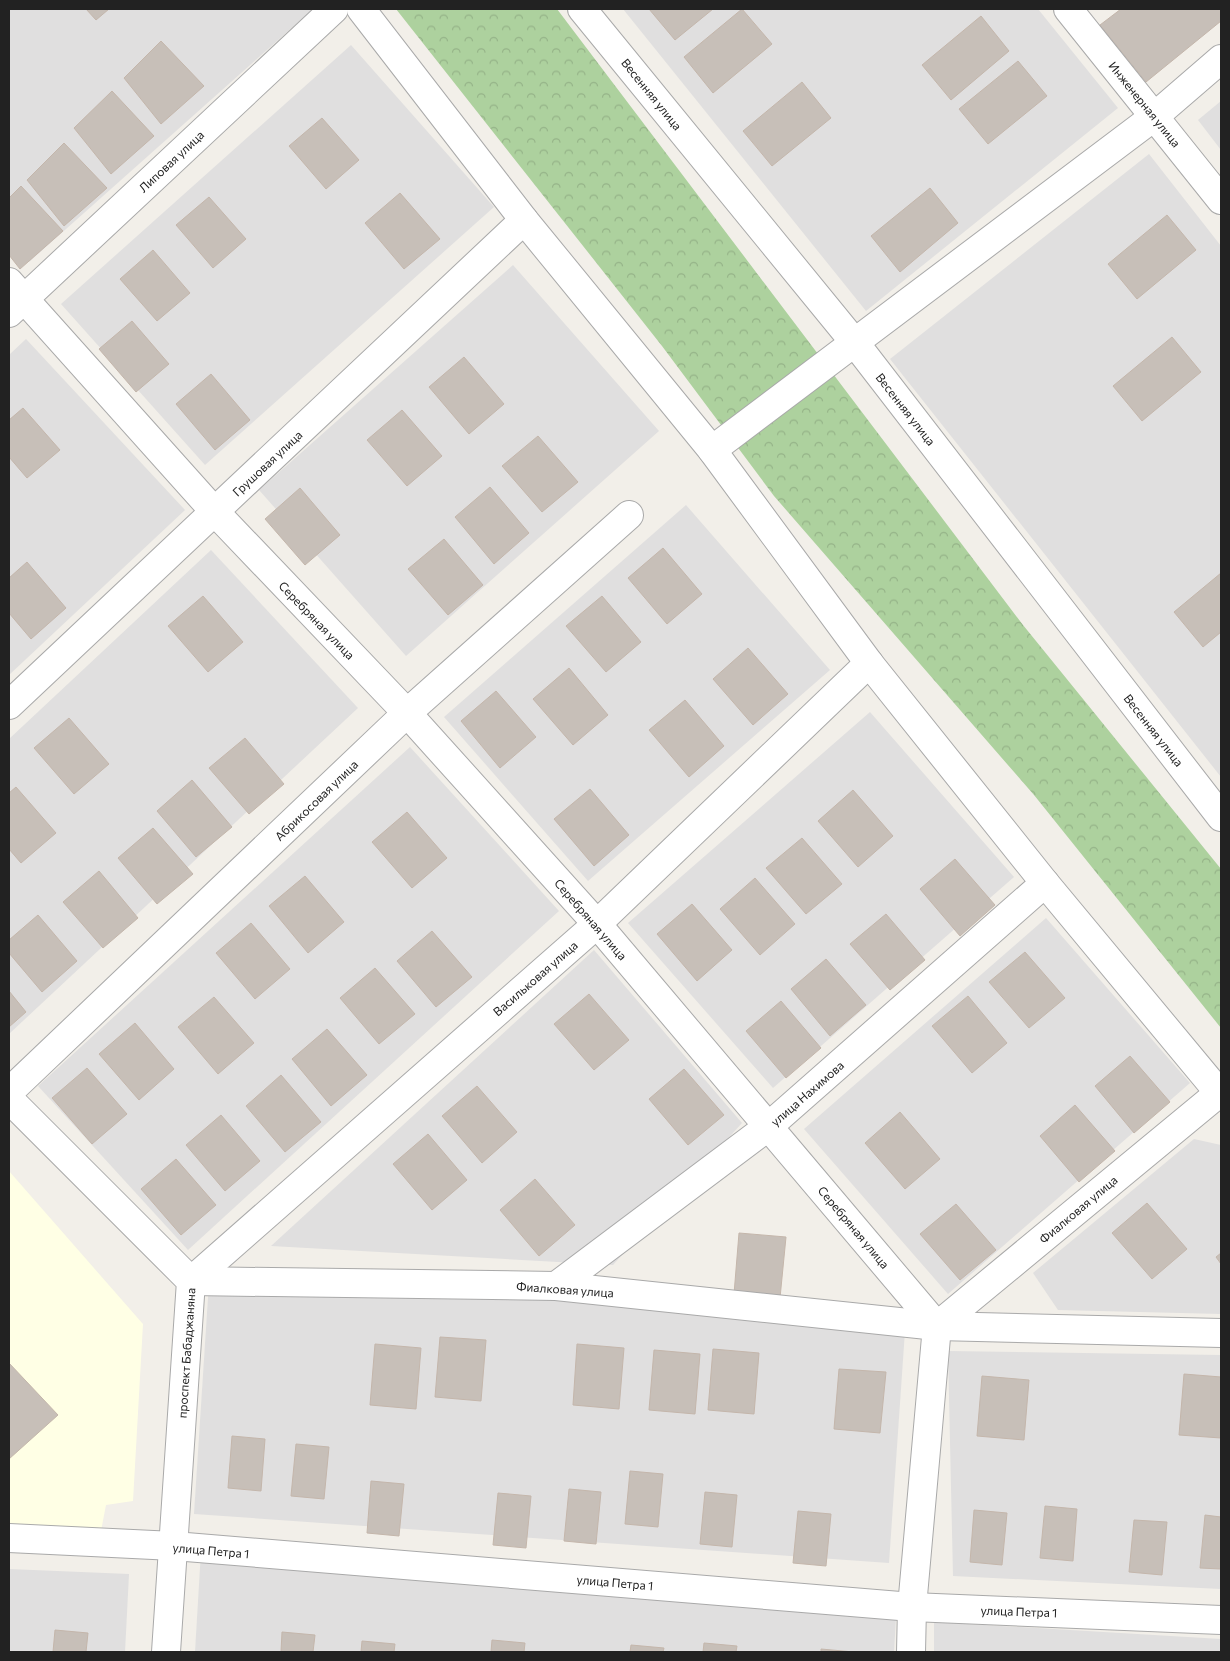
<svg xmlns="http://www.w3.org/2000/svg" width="1230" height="1661" font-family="Commissioner,sans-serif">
	<defs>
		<pattern id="forest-crowns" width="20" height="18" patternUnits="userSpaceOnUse" patternTransform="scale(1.25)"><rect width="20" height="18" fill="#add19e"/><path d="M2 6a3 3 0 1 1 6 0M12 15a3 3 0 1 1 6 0" fill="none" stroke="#95b388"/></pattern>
	</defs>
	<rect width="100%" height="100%" fill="#f2efe9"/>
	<g fill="#e0dfdf">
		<path d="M9,9H313L29,262L9,239Z"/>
		<path d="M623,9H1038L1118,108L866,311Z"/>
		<path d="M351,45L494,207L205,465L61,304Z"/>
		<path d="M1221,101V150L1198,120Z"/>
		<path d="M1149,154L1221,246V777L890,359Z"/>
		<path d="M513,265L659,431L406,656L259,490Z"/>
		<path d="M26,339L185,510L9,675V355Z"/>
		<path d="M686,505L830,670L588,881L444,717Z"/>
		<path d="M211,550L358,708L9,1034V739Z"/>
		<path d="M870,712L1014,877L773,1088L628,923Z"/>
		<path d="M410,747L559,911L188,1250L38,1086Z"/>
		<path d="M1046,918L1190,1083L948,1294L804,1129Z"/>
		<path d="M594,950L742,1123L613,1265L271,1246Z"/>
		<path d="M1194,1139L1221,1145V1314L1058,1310L1033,1273Z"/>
		<path d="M210,1267L906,1316L889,1563L194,1514Z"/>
		<path d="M948,1351L1221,1355V1589L953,1576Z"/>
		<path d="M201,1551L897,1600L894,1652H195Z"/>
		<path d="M9,1569L129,1574L125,1652H9Z"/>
		<path d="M934,1622L1221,1639V1652H934Z"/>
	</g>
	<path fill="#ffffe5" d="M9,1171L143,1324L133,1501L106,1505L101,1531L9,1527Z"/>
	<path fill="url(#forest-crowns)" d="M396,9H557L1023,625L1221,869V1028L1034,795L774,496L662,346Z"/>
	<g fill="#c7bfb8" stroke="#c4b6ab">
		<path d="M86,9H109L96,20Z"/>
		<path d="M649,9H713L675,40Z"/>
		<path d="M742,9L772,44L713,93L684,57Z"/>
		<path d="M1121,9H1221V21L1146,82L1100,25Z"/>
		<path d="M981,16L1009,51L951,100L922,65Z"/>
		<path d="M161,41L204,86L161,124L124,78Z"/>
		<path d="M1018,61L1047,96L988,144L959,109Z"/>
		<path d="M802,82L831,118L772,166L743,131Z"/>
		<path d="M112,91L154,136L111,174L74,128Z"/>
		<path d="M322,118L359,160L326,189L289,146Z"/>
		<path d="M64,143L107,188L64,226L27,180Z"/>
		<path d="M21,186L63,231L20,269L9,255V198Z"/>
		<path d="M930,188L958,223L900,272L871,236Z"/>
		<path d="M400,193L440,239L404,269L365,223Z"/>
		<path d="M209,197L246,239L213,268L176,225Z"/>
		<path d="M1167,215L1196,250L1137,299L1108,264Z"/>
		<path d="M153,250L190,293L157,321L120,279Z"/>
		<path d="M132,321L169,364L136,392L99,349Z"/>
		<path d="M1172,337L1201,372L1142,421L1113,386Z"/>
		<path d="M464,357L504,404L469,434L429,387Z"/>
		<path d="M211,374L250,420L215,450L176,404Z"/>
		<path d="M23,408L60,450L27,478L9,457V420Z"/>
		<path d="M402,410L442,456L407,486L367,440Z"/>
		<path d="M538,436L578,482L542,512L502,466Z"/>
		<path d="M490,487L529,533L494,564L455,517Z"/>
		<path d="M300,488L340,535L305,565L265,519Z"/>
		<path d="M444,539L483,585L448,615L408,569Z"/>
		<path d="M663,548L702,594L667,624L628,578Z"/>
		<path d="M27,562L66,608L31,639L9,613V578Z"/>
		<path d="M1221,573V632L1203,647L1174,612Z"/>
		<path d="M203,596L243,642L208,672L168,626Z"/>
		<path d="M602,596L641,642L606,672L566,626Z"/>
		<path d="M748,648L788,694L753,725L713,679Z"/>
		<path d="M569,668L608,715L573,745L533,699Z"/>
		<path d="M496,691L536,737L500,768L461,721Z"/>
		<path d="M685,700L724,746L689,777L649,730Z"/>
		<path d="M69,718L109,764L74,794L34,748Z"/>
		<path d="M245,738L284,784L249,814L209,768Z"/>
		<path d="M192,780L232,827L196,857L157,811Z"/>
		<path d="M16,787L56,833L21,863L9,849V793Z"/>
		<path d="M590,789L629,835L594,866L554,819Z"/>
		<path d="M853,790L893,836L858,867L818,821Z"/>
		<path d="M407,812L447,858L412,888L372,842Z"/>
		<path d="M153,828L193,874L157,904L118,858Z"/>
		<path d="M802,838L842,884L806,914L766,868Z"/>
		<path d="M955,859L995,905L960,936L920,889Z"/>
		<path d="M99,871L138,918L103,948L63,902Z"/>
		<path d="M305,876L344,922L308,953L269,906Z"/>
		<path d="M755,878L795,924L760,955L720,909Z"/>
		<path d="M692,904L732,950L697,981L657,934Z"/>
		<path d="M886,914L925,960L890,990L850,944Z"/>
		<path d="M38,915L77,961L42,992L9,953V940Z"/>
		<path d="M251,923L290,969L255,999L216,953Z"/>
		<path d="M432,931L472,977L436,1007L397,961Z"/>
		<path d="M1025,952L1065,998L1029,1028L989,982Z"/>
		<path d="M826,959L866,1005L830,1036L791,989Z"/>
		<path d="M375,968L415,1014L379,1044L340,998Z"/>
		<path d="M9,991L26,1012L9,1027Z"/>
		<path d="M589,994L629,1040L594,1070L554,1024Z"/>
		<path d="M968,996L1007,1043L972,1073L932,1026Z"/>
		<path d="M214,997L254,1043L218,1074L178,1027Z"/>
		<path d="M781,1001L821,1048L786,1078L746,1031Z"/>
		<path d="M135,1023L174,1069L139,1100L99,1054Z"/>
		<path d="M327,1029L367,1075L331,1106L292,1059Z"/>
		<path d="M1130,1056L1170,1102L1134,1133L1095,1086Z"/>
		<path d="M87,1068L127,1114L92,1144L52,1098Z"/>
		<path d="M684,1069L724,1115L688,1145L649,1099Z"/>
		<path d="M281,1075L321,1122L285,1152L246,1106Z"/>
		<path d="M477,1086L517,1132L482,1163L442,1116Z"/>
		<path d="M1075,1105L1115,1151L1079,1182L1040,1136Z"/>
		<path d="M900,1112L940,1159L905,1189L865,1143Z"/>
		<path d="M221,1115L260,1161L225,1191L186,1145Z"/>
		<path d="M428,1134L467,1180L432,1210L393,1164Z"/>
		<path d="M176,1159L216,1205L181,1235L141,1189Z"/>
		<path d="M535,1179L575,1225L539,1256L500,1210Z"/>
		<path d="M1147,1203L1187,1249L1152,1279L1112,1233Z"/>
		<path d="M956,1204L996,1250L960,1280L920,1234Z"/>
		<path d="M739,1233L786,1237L780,1298L734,1294Z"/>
		<path d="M1221,1253V1264L1216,1257Z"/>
		<path d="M440,1337L486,1340L481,1401L435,1397Z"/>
		<path d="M375,1344L421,1348L416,1409L370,1405Z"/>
		<path d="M577,1344L624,1348L619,1409L573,1405Z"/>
		<path d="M713,1349L759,1353L754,1414L708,1410Z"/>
		<path d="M654,1350L700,1354L695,1414L649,1410Z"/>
		<path d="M9,1363L58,1415L9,1459Z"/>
		<path d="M839,1369L886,1372L880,1433L834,1429Z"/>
		<path d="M1184,1374L1221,1377V1438L1179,1435Z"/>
		<path d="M982,1376L1029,1380L1024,1440L977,1436Z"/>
		<path d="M232,1436L265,1439L261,1491L228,1488Z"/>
		<path d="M296,1444L329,1447L324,1499L291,1496Z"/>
		<path d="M630,1471L663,1474L658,1527L625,1524Z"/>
		<path d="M371,1481L404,1484L399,1536L367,1533Z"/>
		<path d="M569,1489L601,1492L596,1544L564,1541Z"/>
		<path d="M705,1492L737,1495L732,1547L700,1544Z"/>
		<path d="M498,1493L531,1496L526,1548L493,1545Z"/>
		<path d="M1045,1506L1077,1509L1073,1561L1040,1558Z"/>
		<path d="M974,1510L1007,1513L1002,1565L970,1562Z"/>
		<path d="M798,1511L831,1514L826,1566L793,1563Z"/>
		<path d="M1205,1515L1221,1517V1569L1200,1568Z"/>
		<path d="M1134,1520L1167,1522L1162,1575L1129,1572Z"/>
		<path d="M55,1630L88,1633L86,1652H53Z"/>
		<path d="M282,1632L315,1635L313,1652H281Z"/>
		<path d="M492,1640L525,1643L524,1652H491Z"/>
		<path d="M362,1641L395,1644L394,1652H361Z"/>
		<path d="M704,1643L737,1646L736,1652H703Z"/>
		<path d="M631,1645L664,1648L663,1652H630Z"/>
		<path d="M821,1649L854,1652H821Z"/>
	</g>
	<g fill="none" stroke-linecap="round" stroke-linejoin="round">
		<defs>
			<g id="minor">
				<path d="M361,9L524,220L712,450L869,663L1045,883L1221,1095"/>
				<path d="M582,9L855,343L1221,817"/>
				<path d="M1068,9L1221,200"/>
				<path d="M9,282L215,512L407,713L597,924L937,1326L912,1607L911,1652"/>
				<path d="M9,313L334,9"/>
				<path d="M712,450L1155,116L1221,59"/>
				<path d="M9,705L524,220"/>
				<path d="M9,1092L407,713L629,515"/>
				<path d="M9,1099L191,1281L166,1652"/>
				<path d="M191,1281L556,1286L937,1326L1221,1333"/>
				<path d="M191,1281L597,924L869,663"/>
				<path d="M556,1286L769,1126L1045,883"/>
				<path d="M937,1326L1219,1093"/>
				<path d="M9,1538L174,1546L912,1607L1221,1620"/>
			</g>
		</defs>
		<use href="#minor" stroke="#a9a9a9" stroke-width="30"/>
		<use href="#minor" stroke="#fff" stroke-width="28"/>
	</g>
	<g text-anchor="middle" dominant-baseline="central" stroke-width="4.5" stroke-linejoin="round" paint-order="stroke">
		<g font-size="12" fill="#222" stroke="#fff">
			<text transform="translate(652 94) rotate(51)">Весенняя улица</text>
			<text transform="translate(1145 104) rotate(51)">Инженерная улица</text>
			<text transform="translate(171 161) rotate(-43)">Липовая улица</text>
			<text transform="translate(906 409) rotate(52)">Весенняя улица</text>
			<text transform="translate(267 463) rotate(-43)">Грушовая улица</text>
			<text transform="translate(317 620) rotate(46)">Серебряная улица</text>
			<text transform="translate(1154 730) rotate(52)">Весенняя улица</text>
			<text transform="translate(316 800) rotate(-44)">Абрикосовая улица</text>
			<text transform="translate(591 919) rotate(49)">Серебряная улица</text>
			<text transform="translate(535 978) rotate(-41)">Васильковая улица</text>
			<text transform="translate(807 1093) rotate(-41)">улица Нахимова</text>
			<text transform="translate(1078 1209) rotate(-40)">Фиалковая улица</text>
			<text transform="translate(854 1227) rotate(50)">Серебряная улица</text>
			<text transform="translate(565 1289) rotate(4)">Фиалковая улица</text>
			<text transform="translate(186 1353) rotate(-86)">проспект Бабаджаняна</text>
			<text transform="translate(211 1550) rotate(5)">улица Петра 1</text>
			<text transform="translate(615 1582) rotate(5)">улица Петра 1</text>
			<text transform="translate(1019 1611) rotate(2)">улица Петра 1</text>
		</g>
	</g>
	<rect width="1230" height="1661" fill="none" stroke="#222222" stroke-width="20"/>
</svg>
